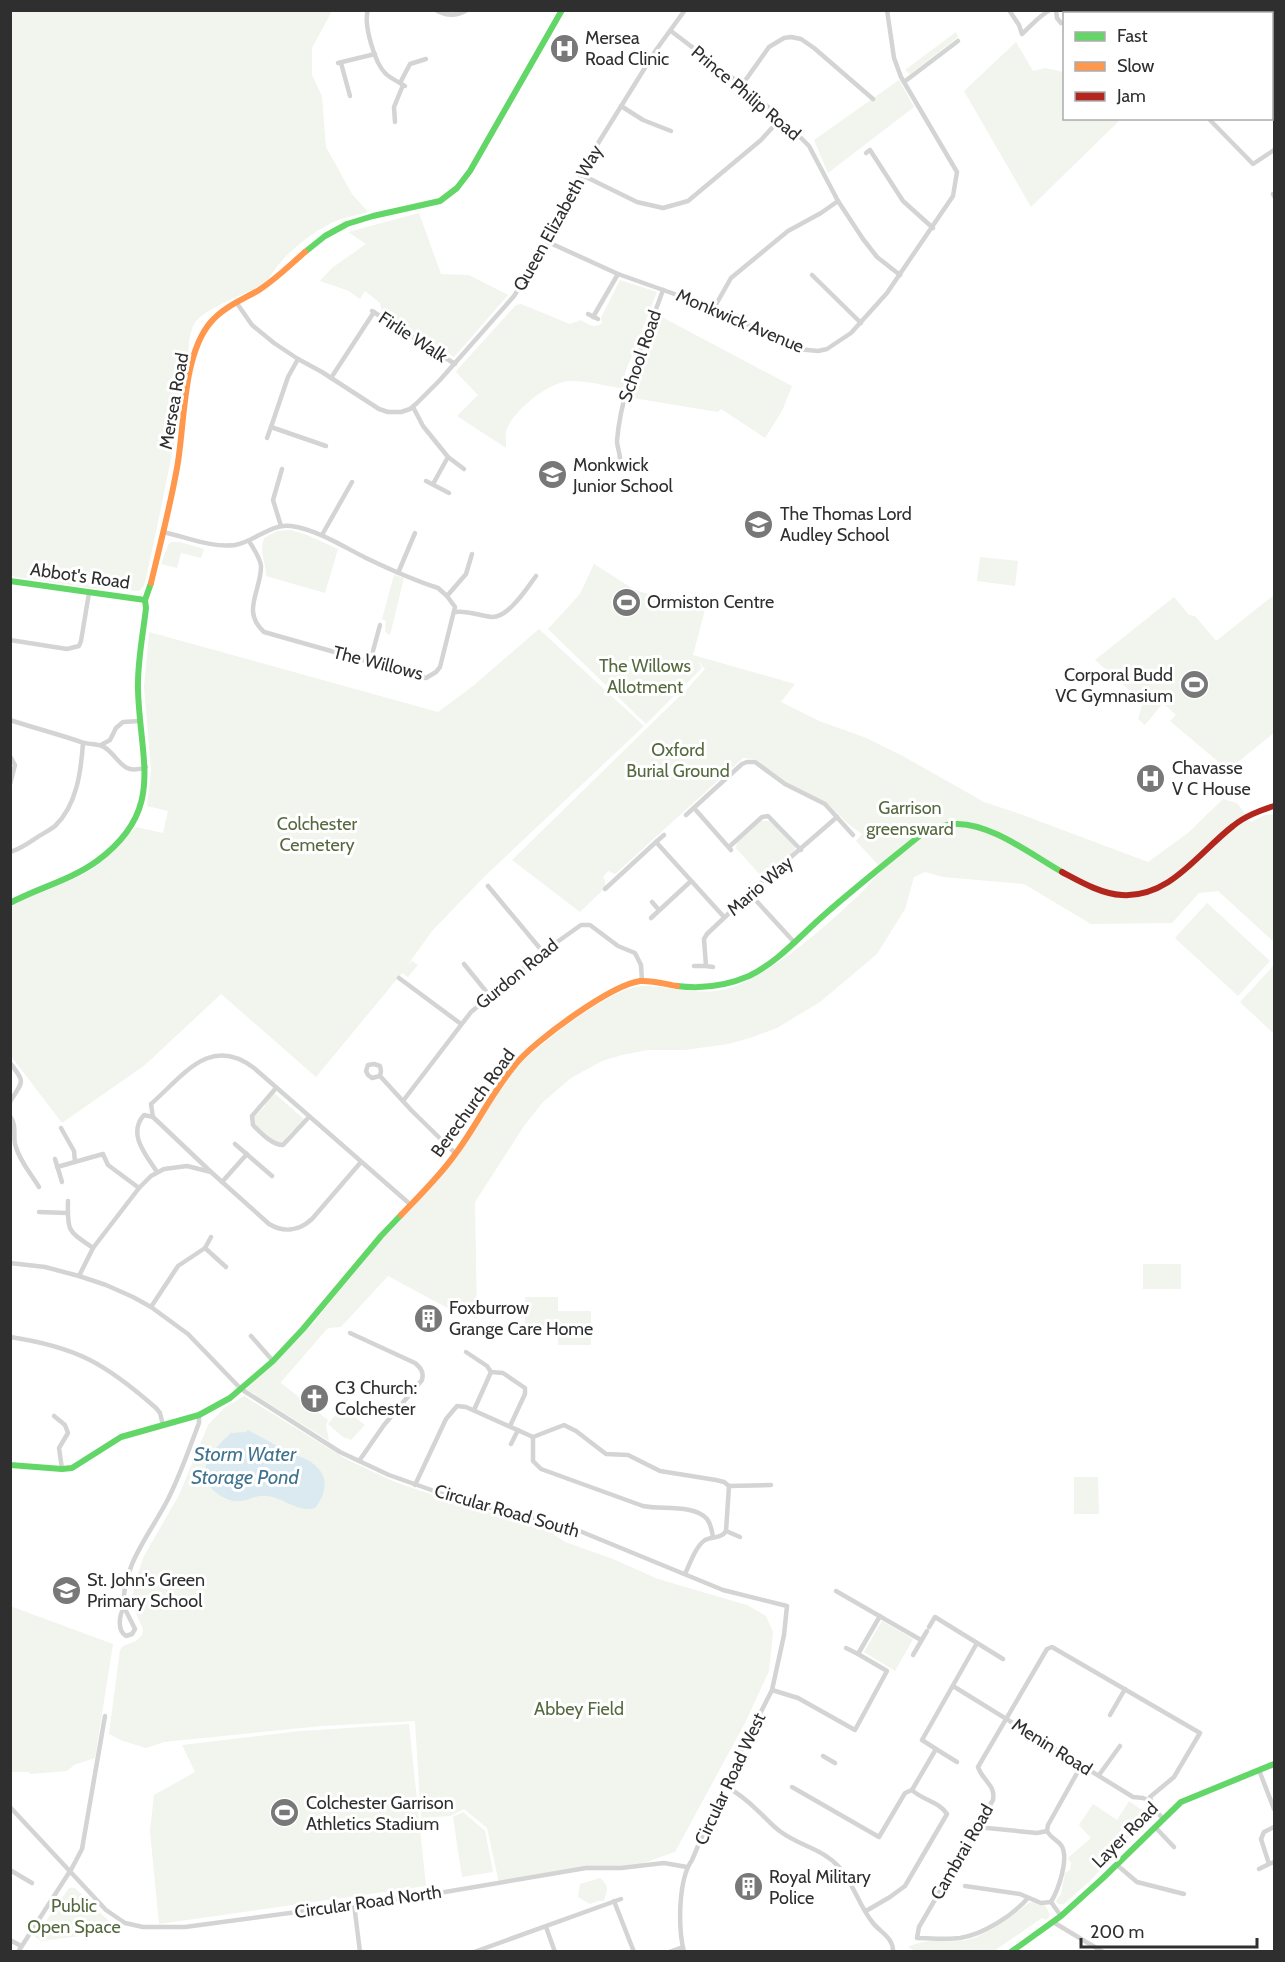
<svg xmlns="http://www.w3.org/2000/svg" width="1285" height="1962" font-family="Cabin,sans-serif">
	<rect width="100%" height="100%" fill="#fff"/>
	<g fill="#f1f5ed">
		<path d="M10,11H332L312,48V75L322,96L326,147L352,194L368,212C358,215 346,217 336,221C312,231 277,259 267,283C250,291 210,307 198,319C185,332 190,359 187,376C174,444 161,511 146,578L144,586L139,591L90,588L11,576Z"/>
		<path d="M956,32L958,37L910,74L905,70Z"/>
		<path d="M1016,42L1033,71L1045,68L1064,72V118L1121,119L1031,207L964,91Z"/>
		<path d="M899,80L914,107L828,173L814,140Z"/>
		<path d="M419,213L441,274L469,275L508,295L454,357L382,312L380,303L365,291L360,299L349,291L320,281L332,268L366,244L348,232Z"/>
		<path d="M620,280L657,292L625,373L624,387L621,388C604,386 586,380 569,381C549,382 514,410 507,429C505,434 506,442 506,448L457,416L478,395L456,372L457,370L516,305L521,304L570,324L581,320C588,324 594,329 602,323L601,318Z"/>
		<path d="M658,315L792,386L782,411L765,438L721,409L718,412L633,398L630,396Z"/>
		<path d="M291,530L307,535L338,549L325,593L266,576C266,559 259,555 264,538L277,531Z"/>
		<path d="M171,542H180L204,549L201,558L181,553L177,568L161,564L168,545Z"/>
		<path d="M980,557L1018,561L1015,586L977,581Z"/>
		<path d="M594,564L635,590L705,610L693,655L795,684L781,702L819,721L864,737L901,755L984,802L1020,814L1148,862L1188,833L1223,799L1237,803L1251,822L1264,815L1274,814V942L1218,891L1199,893L1172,923L1091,924L1024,884L943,877L925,872L914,877L905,909L877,954L820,1002L777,1028L750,1038L728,1044L685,1050H648L622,1055L602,1061L571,1078L543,1102L524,1126L475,1202L477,1319L466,1313L453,1311L388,1276L341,1327L328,1328L281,1382V1383L328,1420L326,1425L329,1441L246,1389L275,1363L315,1321L375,1247L437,1182L509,1075C530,1051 611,986 643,986C675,986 706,999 738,985C781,967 827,925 861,893C868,885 875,877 883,870L856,841L862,834L847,823L827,803L786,783L754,759L743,758L615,874L608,871L603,877L605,880V888L580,912L512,860L689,687L705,669L698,661L702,668L646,724L548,629L580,594Z"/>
		<path d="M394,575L404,578L390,635L385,632L386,621L382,619Z"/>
		<path d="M1274,595V733L1228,770L1170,721L1176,715L1163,703L1145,725L1138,719L1143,702L1095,660L1174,597L1189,615L1195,616L1216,641Z"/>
		<path d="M539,629L644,726L485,876L432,931L407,966L412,961L418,965L408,977L402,973L316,1077L221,994L145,1065L62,1123L11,1056V907L18,902L76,878L94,868L136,827L163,833L168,811L147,806L151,770L144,687L149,632L438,712L473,686Z"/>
		<path d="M761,821H773L795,845L794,854L767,878L762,877L736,848L737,843Z"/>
		<path d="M1207,903L1270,961L1238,996L1175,938Z"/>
		<path d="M1274,965V1034L1240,1002Z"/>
		<path d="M274,1093L305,1120L295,1130H293L287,1137V1140L283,1143L275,1142L255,1124L254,1117L265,1106V1103Z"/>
		<rect x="1143" y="1264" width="38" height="25"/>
		<path d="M525,1297H558V1311H591V1345H558V1330H525Z"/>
		<path d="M244,1396L346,1459L395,1482L474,1509L537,1523L565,1542L613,1559L658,1579L747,1605L766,1616L773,1632L769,1671L745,1723L675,1852L632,1867L581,1869L499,1883L487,1828L464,1809L450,1816L421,1818L415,1721L322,1726L223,1736L164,1742L146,1748L123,1741L109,1734L120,1650L123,1646L136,1641L142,1635L143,1629L131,1602L137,1576L144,1556L179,1495L208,1425L224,1408Z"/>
		<path d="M342,1407L365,1425L351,1440L343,1437L328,1424Z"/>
		<path d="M1074,1477H1098L1099,1514H1074Z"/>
		<path d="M10,1606L113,1644L95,1758L74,1765L67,1771L31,1774L28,1772H11Z"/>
		<path d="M882,1621L913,1639L895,1671L864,1652Z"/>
		<path d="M409,1724L426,1886L159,1924L150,1831L154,1795L195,1772L182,1745L300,1731Z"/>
		<path d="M1129,1801L1143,1811L1140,1825L1092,1879L1064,1904H1058L1056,1901L1061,1894L1065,1873L1070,1870L1071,1863L1068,1858L1091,1838L1079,1825L1093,1804L1117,1820Z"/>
		<path d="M463,1812L485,1831L493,1872L462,1877L453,1817Z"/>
		<path d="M600,1878C610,1886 607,1890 604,1901H598L590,1904L578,1897L580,1884Z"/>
		<path d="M69,1888H75L119,1931L42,1941L35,1937Z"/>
		<path d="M1030,1902C1044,1903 1046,1903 1050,1916L1046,1920L1042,1918L994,1951H915L908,1947C930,1937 937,1943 959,1941C984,1939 1011,1917 1030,1902Z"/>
	</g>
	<path fill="#dbe9f1" d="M248,1430L288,1452L293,1454L297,1453L298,1456C325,1465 333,1485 315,1508C297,1513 285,1498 267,1496C257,1494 249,1501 240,1501C230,1502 221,1497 214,1491C192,1472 215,1447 231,1433L246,1432Z"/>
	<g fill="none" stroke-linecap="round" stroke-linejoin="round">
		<g stroke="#d4d4d4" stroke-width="4.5">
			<path d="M368,10C363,24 375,63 385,73C391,79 399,82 405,86"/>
			<path d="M436,10C446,16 457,16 467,10"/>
			<path d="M1009,10L1019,25L1022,34C1031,26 1040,15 1050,10"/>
			<path d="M1056,10L1057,18L1061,23"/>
			<path d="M1195,10L1198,14"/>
			<path d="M1144,14L1146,10"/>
			<path d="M1249,14L1250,10"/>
			<path d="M671,31L742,85L781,118L809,146L838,201L863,239L877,257L900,275"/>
			<path d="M1272,40L1274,50L1272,54"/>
			<path d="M338,63L375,54"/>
			<path d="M341,63L350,96"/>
			<path d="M904,82L958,41"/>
			<path d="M400,83L410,64L426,59"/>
			<path d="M742,85L769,47L784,38L791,37L801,39L814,48L873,99"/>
			<path d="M1272,102L1274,106"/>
			<path d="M621,106L643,120L671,131"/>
			<path d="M1208,118L1253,164L1274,150"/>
			<path d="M395,122L394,107L403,85"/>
			<path d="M866,153L870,150L903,201L933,228"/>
			<path d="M582,175L637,202L663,208L688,201L761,140L781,118"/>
			<path d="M1273,194L1274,196"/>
			<path d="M548,242L618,274L714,308L798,349L818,351L827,349L851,333L887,293L953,196L957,172L901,77L894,58L887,10"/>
			<path d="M812,275L861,323"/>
			<path d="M236,302L252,325L274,343L298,359L322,372L379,409L388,412H401L410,409L417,403L440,380L514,296L548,242L592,153L656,50L685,10"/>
			<path d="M714,308L731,278L788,231L821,213L838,201"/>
			<path d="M372,311L455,364"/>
			<path d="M588,314L598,319"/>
			<path d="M593,317L618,274"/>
			<path d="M298,359L288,377L271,427L326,446"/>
			<path d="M331,378L374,312"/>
			<path d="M413,407L423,426L448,457L433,484"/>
			<path d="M267,438L271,427"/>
			<path d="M448,457L464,469"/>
			<path d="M620,459C620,453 617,447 617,441C621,388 646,339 663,290"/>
			<path d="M426,481L449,493"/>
			<path d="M281,526L273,500L282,469"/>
			<path d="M163,532C187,537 211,548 235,545C254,542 271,523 291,526C318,530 342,546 366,558C389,569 413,580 438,588L447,596L455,607L440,667L436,672L426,678L264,632C241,611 261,592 261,566C260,557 253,548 249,541"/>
			<path d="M322,535L352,482"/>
			<path d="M398,573L415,533"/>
			<path d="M447,596L466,574L472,554"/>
			<path d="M455,612C468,610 479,616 492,617C508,618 527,588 536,576"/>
			<path d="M10,640L67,649L79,646L81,641L89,593"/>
			<path d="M370,662L380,625"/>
			<path d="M10,720C34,728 58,734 81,742C89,745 97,743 104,747C119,756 122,777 146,767"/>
			<path d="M101,745L110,740L116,728L123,722L140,721"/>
			<path d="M10,756L15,765L10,784"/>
			<path d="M694,808L731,850"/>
			<path d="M686,815L742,764L747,762H755L785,784L825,804L853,835"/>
			<path d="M656,842L664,835"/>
			<path d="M729,847L762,817L768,816L801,850"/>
			<path d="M10,852C21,849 30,842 39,836C44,833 50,830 55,826C77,805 81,771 83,743"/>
			<path d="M488,886L543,952"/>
			<path d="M605,889L656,842L724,917"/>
			<path d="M750,894L795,943"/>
			<path d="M652,902L659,910"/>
			<path d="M651,918L691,881"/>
			<path d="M464,964L489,995"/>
			<path d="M694,966H706"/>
			<path d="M713,967L706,966L704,939L707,934L762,882L837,817"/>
			<path d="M399,978L461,1024"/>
			<path d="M10,1063C27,1084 22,1081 10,1102"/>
			<path d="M380,1076L381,1071L380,1066L374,1064L368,1065L366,1071L368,1075L372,1078L380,1076L412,1111L456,1154"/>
			<path d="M276,1088L252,1116L253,1125C261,1133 272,1145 283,1145L309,1117"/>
			<path d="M403,1101L471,1012L543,952L581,925H590L618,946L635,953L641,965L642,981"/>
			<path d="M10,1116C17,1126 13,1134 15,1144C19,1160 31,1174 39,1187"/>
			<path d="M153,1117L211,1172"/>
			<path d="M61,1128L74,1151L75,1162"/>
			<path d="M235,1144L272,1176"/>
			<path d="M55,1159L62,1182"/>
			<path d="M57,1167L103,1154L108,1165L139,1188"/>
			<path d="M157,1172C146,1155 127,1134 144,1115L153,1117L151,1104C183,1076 210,1034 254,1068L411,1205"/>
			<path d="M222,1182L247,1154"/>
			<path d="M68,1201C67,1233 69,1231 93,1248"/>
			<path d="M39,1212L67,1213"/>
			<path d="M205,1248L226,1267"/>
			<path d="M10,1263L45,1267L79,1276L106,1285L133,1297L151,1307L188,1334L241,1389L340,1452L389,1475L471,1504L517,1513L582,1532L723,1590L787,1606L784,1635L772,1690L724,1785L692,1860C678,1880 678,1928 684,1952"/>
			<path d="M79,1276L93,1248L139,1188L151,1176L164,1169L187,1166L211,1172L269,1224C284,1233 299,1231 312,1219L361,1162"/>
			<path d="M151,1307L178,1266L205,1248L211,1237"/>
			<path d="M350,1333L415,1363C421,1368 424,1372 422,1380L384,1425L359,1461"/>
			<path d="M251,1336L273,1361"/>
			<path d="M10,1337C77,1347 106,1364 156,1408L160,1413L163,1425"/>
			<path d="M466,1352L487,1366L491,1372L474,1410"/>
			<path d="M491,1372L503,1373L525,1388V1394L510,1426"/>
			<path d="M54,1416L65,1425L68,1433L59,1448L62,1469"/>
			<path d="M533,1437V1461L541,1469L643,1506C661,1510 694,1504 707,1519C711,1524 712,1531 713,1537"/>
			<path d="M511,1444L518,1430"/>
			<path d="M415,1485L446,1419L457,1406L466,1407L533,1437L564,1425L576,1431L606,1454L628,1455L660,1471L716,1480L724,1482L729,1486L726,1531C721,1539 713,1536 705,1540C695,1547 690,1564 685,1574"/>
			<path d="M729,1486L771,1485"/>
			<path d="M726,1531L740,1537"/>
			<path d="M836,1591L921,1640"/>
			<path d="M124,1607C121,1567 150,1534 167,1501C180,1476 189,1449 199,1423V1415"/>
			<path d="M124,1607L135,1629L132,1634L126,1636C117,1630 119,1616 124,1607Z"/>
			<path d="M929,1627L935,1617L1003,1659"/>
			<path d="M846,1648L858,1654"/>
			<path d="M913,1655L927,1631"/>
			<path d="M953,1686L1133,1797L1143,1798L1150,1801"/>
			<path d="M772,1690L798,1698L855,1730L887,1671L858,1654L880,1616"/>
			<path d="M1110,1715L1125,1689"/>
			<path d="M936,1749L957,1762"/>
			<path d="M823,1756L835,1763"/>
			<path d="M1259,1770L1274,1809"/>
			<path d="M1099,1775L1120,1746"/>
			<path d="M724,1785C736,1792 747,1800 757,1810C765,1817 772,1826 781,1832C800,1846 823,1849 839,1867C854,1884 859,1906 873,1923C880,1932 894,1938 893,1952"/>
			<path d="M792,1787L879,1837L905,1793L912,1790"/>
			<path d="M10,1807L106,1910L125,1923L143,1927H185L433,1894L586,1868H621L664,1863L687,1867"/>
			<path d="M977,1827L1037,1833L1047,1831C1051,1838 1057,1840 1061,1845C1070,1858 1058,1890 1051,1902L1061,1916"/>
			<path d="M1155,1827L1174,1847"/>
			<path d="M1274,1827L1264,1832L1261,1839L1269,1864L1274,1862"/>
			<path d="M1047,1831L1048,1825L1081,1766"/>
			<path d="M1117,1865L1137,1882L1184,1894"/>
			<path d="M1259,1869L1269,1864"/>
			<path d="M10,1870L32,1883"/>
			<path d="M965,1886L1020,1894L1041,1903L1051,1902"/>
			<path d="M1028,1898C1012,1916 984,1934 960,1938C946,1940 931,1938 917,1938L919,1927L993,1800C996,1785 982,1780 978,1767L1047,1649L1052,1647L1200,1733L1174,1777L1150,1797L1152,1806L1163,1819"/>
			<path d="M614,1901L634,1952"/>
			<path d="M354,1904L360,1952"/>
			<path d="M866,1911L890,1897L905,1886L947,1814C940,1802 922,1800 912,1790L936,1749L922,1740L977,1643"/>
			<path d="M1053,1922L1103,1952"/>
			<path d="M546,1927L555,1952"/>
			<path d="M10,1940L21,1946"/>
			<path d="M18,1952L72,1868L82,1849L105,1716"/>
			<path d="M474,1952L621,1899"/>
			<path d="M669,1952L683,1947"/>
		</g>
		<g stroke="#63d668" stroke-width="6">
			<path d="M305,252L325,236L347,224L373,216L440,201L457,188L470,171L562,10"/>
			<path d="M10,581L145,600"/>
			<path d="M10,903C38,888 71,880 97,861C166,810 140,762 138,690C137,663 143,635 146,608L145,600L151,583"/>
			<path d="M677,986C701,989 726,986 749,976C778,962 800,936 824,915C856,887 890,860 923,833C933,829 944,824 955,824C989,822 1032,855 1062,872"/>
			<path d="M10,1465L62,1469L72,1468L121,1437L199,1415L230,1398L273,1361L303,1329L381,1236L401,1215"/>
			<path d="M1011,1952L1061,1916L1103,1878L1181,1802L1274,1764"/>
		</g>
		<g stroke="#ff974d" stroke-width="6">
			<path d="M151,583C160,545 170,507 177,468C185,425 182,357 210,323C223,307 242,300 259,290C276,279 290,265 305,252"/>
			<path d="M401,1215C420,1195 440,1176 456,1153C477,1125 492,1092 515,1065C534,1041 611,985 640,981C651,980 665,984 677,986"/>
		</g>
		<path stroke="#b3261e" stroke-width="6" d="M1062,872C1079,881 1101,894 1122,895C1170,898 1198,853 1233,826C1245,816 1259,811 1274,806"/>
	</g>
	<defs>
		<symbol id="hospital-disc" viewBox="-11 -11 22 22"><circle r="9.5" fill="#787878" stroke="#fff"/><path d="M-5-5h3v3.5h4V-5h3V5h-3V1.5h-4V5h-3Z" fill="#fff"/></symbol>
		<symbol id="school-disc" viewBox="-11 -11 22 22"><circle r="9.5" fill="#787878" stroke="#fff"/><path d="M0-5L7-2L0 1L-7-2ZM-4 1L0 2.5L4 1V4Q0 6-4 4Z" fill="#fff"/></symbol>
		<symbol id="stadium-disc" viewBox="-11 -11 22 22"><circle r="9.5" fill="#787878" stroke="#fff"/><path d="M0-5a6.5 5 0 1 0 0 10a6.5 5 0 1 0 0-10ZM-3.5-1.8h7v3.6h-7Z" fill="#fff"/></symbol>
		<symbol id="building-disc" viewBox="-11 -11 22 22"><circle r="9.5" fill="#787878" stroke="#fff"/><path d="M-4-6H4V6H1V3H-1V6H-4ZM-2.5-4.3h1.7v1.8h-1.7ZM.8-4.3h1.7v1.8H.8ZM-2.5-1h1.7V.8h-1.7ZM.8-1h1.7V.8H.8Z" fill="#fff"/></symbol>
		<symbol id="church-disc" viewBox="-11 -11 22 22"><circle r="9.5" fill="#787878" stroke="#fff"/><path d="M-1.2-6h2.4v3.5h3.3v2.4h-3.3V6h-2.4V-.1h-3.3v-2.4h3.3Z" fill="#fff"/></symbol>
	</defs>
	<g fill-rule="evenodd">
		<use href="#hospital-disc" x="548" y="32" width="33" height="33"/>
		<use href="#school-disc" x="536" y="458" width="33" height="33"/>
		<use href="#school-disc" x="742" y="508" width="33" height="33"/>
		<use href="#stadium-disc" x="610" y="586" width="33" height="33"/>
		<use href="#stadium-disc" x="1178" y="668" width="33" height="33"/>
		<use href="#hospital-disc" x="1134" y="762" width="33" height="33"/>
		<use href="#building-disc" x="412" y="1302" width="33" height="33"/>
		<use href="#church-disc" x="298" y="1382" width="33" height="33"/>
		<use href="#school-disc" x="50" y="1574" width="33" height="33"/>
		<use href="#stadium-disc" x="268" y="1796" width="33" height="33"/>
		<use href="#building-disc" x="732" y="1870" width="33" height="33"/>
	</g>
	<g text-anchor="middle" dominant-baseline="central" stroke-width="6" stroke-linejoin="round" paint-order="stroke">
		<g font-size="18" fill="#2f2f2f" stroke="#fff" text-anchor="start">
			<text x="585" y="38">Mersea<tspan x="585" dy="21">Road Clinic</tspan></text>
			<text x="573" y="465">Monkwick<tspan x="573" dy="21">Junior School</tspan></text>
			<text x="780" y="514">The Thomas Lord<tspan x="780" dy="21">Audley School</tspan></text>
			<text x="647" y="602">Ormiston Centre</text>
			<text x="1173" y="675" text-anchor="end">Corporal Budd<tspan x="1173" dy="21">VC Gymnasium</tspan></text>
			<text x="1172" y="768">Chavasse<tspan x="1172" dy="21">V C House</tspan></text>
			<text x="449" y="1308">Foxburrow<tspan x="449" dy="21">Grange Care Home</tspan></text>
			<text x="335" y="1388">C3 Church:<tspan x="335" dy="21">Colchester</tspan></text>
			<text x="87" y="1580">St. John's Green<tspan x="87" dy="21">Primary School</tspan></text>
			<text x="306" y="1803">Colchester Garrison<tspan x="306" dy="21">Athletics Stadium</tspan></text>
			<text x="769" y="1877">Royal Military<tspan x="769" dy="21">Police</tspan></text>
		</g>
		<g font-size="18" fill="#2f2f2f" stroke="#fff">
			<text transform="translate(746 93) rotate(40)">Prince Philip Road</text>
			<text transform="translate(558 218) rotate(-61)">Queen Elizabeth Way</text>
			<text transform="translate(740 321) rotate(23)">Monkwick Avenue</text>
			<text transform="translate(413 337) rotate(33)">Firlie Walk</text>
			<text transform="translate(640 356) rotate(-71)">School Road</text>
			<text transform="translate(174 401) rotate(-80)">Mersea Road</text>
			<text transform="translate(80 576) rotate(8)">Abbot's Road</text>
			<text transform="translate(378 663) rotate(14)">The Willows</text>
			<text transform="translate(760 886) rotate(-41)">Mario Way</text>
			<text transform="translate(517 974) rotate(-39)">Gurdon Road</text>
			<text transform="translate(473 1103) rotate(-54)">Berechurch Road</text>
			<text transform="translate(507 1511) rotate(16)">Circular Road South</text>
			<text transform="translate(1052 1747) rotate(32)">Menin Road</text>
			<text transform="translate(730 1779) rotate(-65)">Circular Road West</text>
			<text transform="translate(1125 1835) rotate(-45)">Layer Road</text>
			<text transform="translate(962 1852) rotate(-60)">Cambrai Road</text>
			<text transform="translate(368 1902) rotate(-8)">Circular Road North</text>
		</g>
		<g font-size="18" fill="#54693e" stroke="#fff">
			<text x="645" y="666">The Willows<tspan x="645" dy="21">Allotment</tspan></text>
			<text x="678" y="750">Oxford<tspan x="678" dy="21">Burial Ground</tspan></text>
			<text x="910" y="808">Garrison<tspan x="910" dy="21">greensward</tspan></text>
			<text x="317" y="824">Colchester<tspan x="317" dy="21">Cemetery</tspan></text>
			<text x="579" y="1709">Abbey Field</text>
			<text x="74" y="1906">Public<tspan x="74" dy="21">Open Space</tspan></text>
		</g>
		<g font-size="20" font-style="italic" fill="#40738f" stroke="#fff">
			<text x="245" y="1454">Storm Water<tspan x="245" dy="23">Storage Pond</tspan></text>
		</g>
	</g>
	<rect width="1285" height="1962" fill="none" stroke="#2f2f2f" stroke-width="24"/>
	<rect x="1063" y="12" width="210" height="108" fill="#ffffff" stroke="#acacac" stroke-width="1.5"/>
	<rect x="1075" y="32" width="30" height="9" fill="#63d668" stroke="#acacac" stroke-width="1.5"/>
	<text x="1117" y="42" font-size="18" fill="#2f2f2f">Fast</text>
	<rect x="1075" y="62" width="30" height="9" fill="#ff974d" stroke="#acacac" stroke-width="1.5"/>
	<text x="1117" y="72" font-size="18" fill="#2f2f2f">Slow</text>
	<rect x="1075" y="92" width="30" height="9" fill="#b3261e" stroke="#acacac" stroke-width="1.5"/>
	<text x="1117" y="102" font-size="18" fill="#2f2f2f">Jam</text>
	<path d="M1081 1938v9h176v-9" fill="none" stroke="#2f2f2f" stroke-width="3"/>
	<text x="1090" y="1938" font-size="18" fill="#2f2f2f" stroke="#ffffff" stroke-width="4.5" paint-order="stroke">200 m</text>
</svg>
